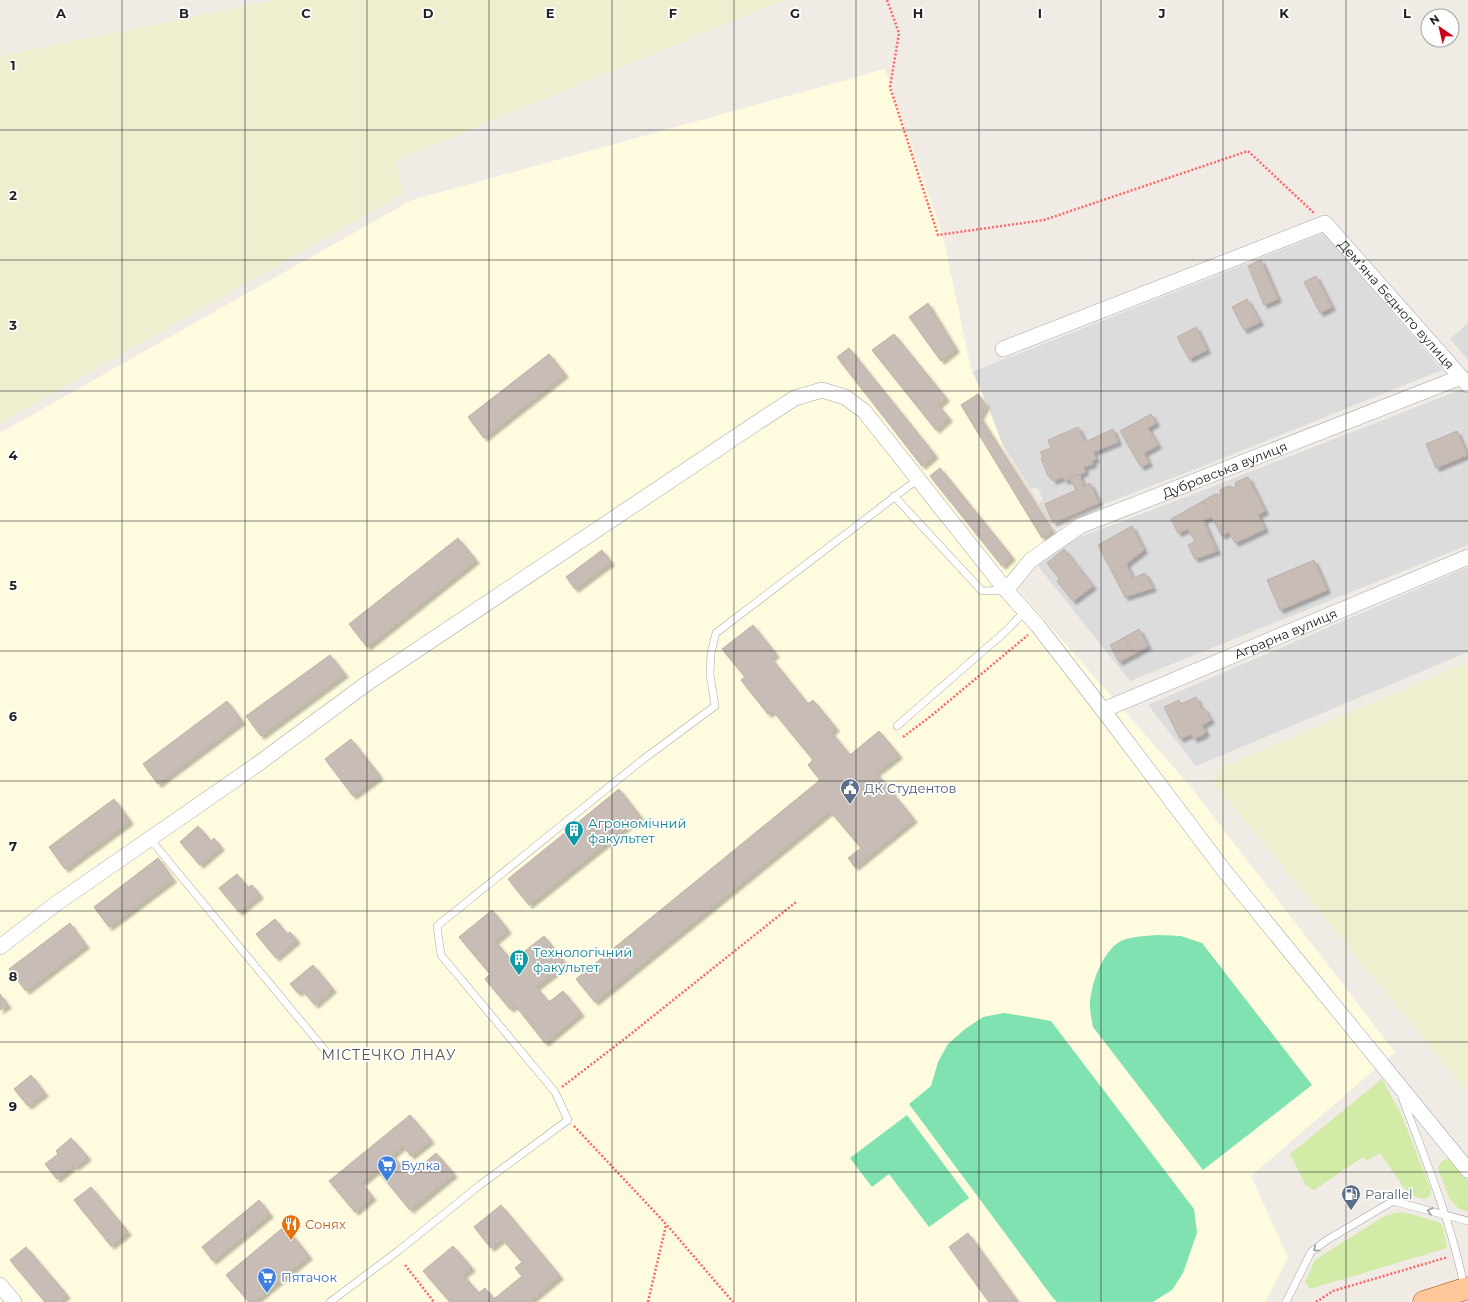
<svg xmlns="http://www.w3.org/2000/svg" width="1468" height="1302" font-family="Montserrat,sans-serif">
	<defs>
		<filter id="shadow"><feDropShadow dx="3.5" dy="3.5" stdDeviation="1" flood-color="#0004"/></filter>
	</defs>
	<rect width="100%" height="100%" fill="#f0ebe4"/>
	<g fill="#dddcdc">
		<path d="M1324,233L1442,370L1196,469L1051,524L1039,504L1043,499L1037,487L1031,489L984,415L967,374Z"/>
		<path d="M1468,323V360L1450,339Z"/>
		<path d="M1463,389L1468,395V545L1130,681L1038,566L1048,556L1072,540L1147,512Z"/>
		<path d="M1468,567V652L1196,766L1148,705Z"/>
	</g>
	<path fill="#fffbde" d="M885,69L943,236L971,369L988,406L1006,454L1055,532L1007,577L1190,786L1395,1052L1251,1176L1288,1258L1265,1302H0V433L412,200Z"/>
	<g fill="#efeecf">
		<path d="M273,0H783L395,161L404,193L0,423V56Z"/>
		<path d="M1468,662V1093L1214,783L1220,768Z"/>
	</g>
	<g fill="#d2eca8">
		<path d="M1382,1079L1402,1116L1431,1190L1430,1196L1425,1199L1409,1195L1380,1153L1366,1161L1363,1157L1314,1190L1306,1186L1290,1154Z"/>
		<path d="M1446,1159H1449L1468,1180V1212L1458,1208L1449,1198L1438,1168L1440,1163Z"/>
		<path d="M1403,1212L1439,1222L1443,1227L1447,1248L1310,1289L1305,1282L1315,1260L1383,1217L1394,1213Z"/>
	</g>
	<g fill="#7fe2b0">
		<path d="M1158,935L1181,936L1202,943L1312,1085L1203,1170L1093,1027C1092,1021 1090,1013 1090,1006C1090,986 1102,951 1121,941C1133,936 1146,936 1158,935Z"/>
		<path d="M1004,1013L1029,1017L1051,1021L1194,1209L1197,1233L1183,1273L1172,1290L1153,1302H1057L1053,1298L909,1104L931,1086L938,1062L948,1044L965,1029L983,1017Z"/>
		<path d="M907,1115L969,1198L929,1227L889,1174L872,1187L850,1158Z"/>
	</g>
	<g fill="#c8bcb7" stroke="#c2afa6" filter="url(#shadow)">
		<path d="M1261,260L1278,299L1264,305L1248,266Z"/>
		<path d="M1316,276L1332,307L1320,313L1304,282Z"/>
		<path d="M1247,299L1260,322L1244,330L1232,307Z"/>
		<path d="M928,303L956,349L941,361L909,317Z"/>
		<path d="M1196,327L1207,350L1189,359L1177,337Z"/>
		<path d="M894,334L946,398L938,405L949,418L936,430L872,350Z"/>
		<path d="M849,348L935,455L922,466L837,357Z"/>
		<path d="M549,354L565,374L484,438L468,417Z"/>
		<path d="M978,394L986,405L980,417L1052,530L1042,538L961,405Z"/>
		<path d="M1151,414L1156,423L1148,428L1158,445L1144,453L1149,463L1141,467L1120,431Z"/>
		<path d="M1078,427L1085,442L1113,429L1118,442L1093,452L1096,459L1092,461L1093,464L1084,467L1085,472L1065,481L1063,477L1053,481L1051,475L1048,476L1041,458L1043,457L1040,452L1051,448L1048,440Z"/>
		<path d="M1457,431L1467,455L1436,468L1426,444Z"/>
		<path d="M940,468L1012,557L1002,566L930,476Z"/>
		<path d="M1079,474L1084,486L1090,483L1099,503L1053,523L1045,504L1076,490L1070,478Z"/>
		<path d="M1248,477L1265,511L1258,515L1265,529L1235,543L1229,532L1222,536L1203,501L1215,494L1220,495V490L1228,486L1235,488L1236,482Z"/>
		<path d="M1203,501L1212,517L1203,520L1217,551L1195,559L1188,545L1195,541L1188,529L1178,533L1171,519Z"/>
		<path d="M1132,526L1144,550L1126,564L1133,578L1145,573L1153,588L1125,597L1098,545Z"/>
		<path d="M458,538L476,560L367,647L349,624Z"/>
		<path d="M1064,549L1093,586L1073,601L1057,581L1060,579L1047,563Z"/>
		<path d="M602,550L611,562L575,589L566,577Z"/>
		<path d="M1314,560L1327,590L1280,610L1267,580Z"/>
		<path d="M753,625L776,654L771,658L808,704L813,700L836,728L831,732L850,755L879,731L899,755L876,773L914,819L855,867L848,858L861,848L830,811L595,1002L576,979L820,780L808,765L813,760L773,711L768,714L741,680L745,677L722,649Z"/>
		<path d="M1139,629L1148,646L1134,654L1125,637Z"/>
		<path d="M1125,637L1134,654L1119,662L1110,645Z"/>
		<path d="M330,655L345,674L261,736L246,716Z"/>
		<path d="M1196,697L1201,708H1204L1211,720L1202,725L1206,732L1203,735L1194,739L1191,734L1180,739L1164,707L1179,700L1181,704Z"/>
		<path d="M227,701L242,721L158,784L143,764Z"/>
		<path d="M351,739L380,776L353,796L325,759Z"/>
		<path d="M619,789L640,816L529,905L508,879Z"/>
		<path d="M114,799L130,821L65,869L49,847Z"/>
		<path d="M198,826L211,841L214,838L221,847L200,865L180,842Z"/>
		<path d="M158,858L173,879L109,927L94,907Z"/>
		<path d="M237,874L248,888L252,885L260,895L239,912L219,888Z"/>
		<path d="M492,910L508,930L495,941L512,961L544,936L566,964L536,987L549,1002L563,991L581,1013L545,1043L515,1005L510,1009L485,979L490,974L459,937Z"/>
		<path d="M275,919L287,934L290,932L297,940L276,958L256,934Z"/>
		<path d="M70,923L86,945L26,991L9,969Z"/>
		<path d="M313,965L333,989L315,1005L302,990L298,993L290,984Z"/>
		<path d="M0,994L8,1005L0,1010Z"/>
		<path d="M31,1075L45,1093L28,1106L14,1089Z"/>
		<path d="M410,1115L431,1140L411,1156L403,1146L392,1155L409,1176L436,1153L454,1174L410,1210L377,1170L361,1183L373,1197L355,1212L329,1181Z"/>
		<path d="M71,1138L88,1157L75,1167L74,1165L57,1179L45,1164L58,1154L56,1151Z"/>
		<path d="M91,1187L128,1232L111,1246L74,1200Z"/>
		<path d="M259,1200L270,1214L213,1261L202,1247Z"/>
		<path d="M501,1205L560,1276L529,1302H450L423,1271L453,1246L472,1268L463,1275L479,1293L485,1288L494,1299L522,1276L515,1268L522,1262L502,1239L491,1248L474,1227Z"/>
		<path d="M285,1226L309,1256L254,1302H249L226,1275Z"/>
		<path d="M968,1233L1018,1302H989L949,1247Z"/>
		<path d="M26,1247L67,1295L59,1302H45L10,1260Z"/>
	</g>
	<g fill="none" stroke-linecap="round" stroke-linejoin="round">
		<defs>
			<g id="service">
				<path d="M894,496L982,591L1006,590"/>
				<path d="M897,726L1006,631L1025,611"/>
				<path d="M150,839L329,1055"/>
				<path d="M1402,1097C1425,1159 1451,1221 1464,1286"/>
				<path d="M330,1302L398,1251L480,1185L568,1120L555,1092L441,955L437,926L641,761L715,706L710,674L711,653L716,633L918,479"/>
				<path d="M1286,1302L1311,1252L1327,1240L1393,1201L1468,1221"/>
			</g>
			<g id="minor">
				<path id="s1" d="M1003,349L1325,223L1468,385"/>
				<path id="s2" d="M1006,590L1031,560L1080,526L1461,377"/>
				<path id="s3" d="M1103,710L1468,557"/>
				<path d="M0,947L57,903L255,766L366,684L764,418L795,398L822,390L845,397L864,411L1006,590L1038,626L1103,710L1226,873L1468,1170"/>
				<path d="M0,1285L14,1302"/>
			</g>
			<path id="primary" d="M1424,1302L1468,1288"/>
		</defs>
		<use href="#service" stroke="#a6a6a6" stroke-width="8"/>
		<use href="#minor" stroke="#a6a6a6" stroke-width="16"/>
		<use href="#primary" stroke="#995400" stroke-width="23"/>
		<g stroke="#ff6669" stroke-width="2.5" stroke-dasharray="2 2" stroke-linecap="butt">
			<path d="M887,0L899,33L890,87L938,235L1044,220L1248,151L1314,213"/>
			<path d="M903,737L931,716L1028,635"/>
			<path d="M562,1087L627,1037L796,902"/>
			<path d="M574,1126L666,1224L733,1302"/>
			<path d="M405,1265L434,1302"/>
			<path d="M648,1302L666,1225"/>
			<path d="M1316,1302L1333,1291L1448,1257"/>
		</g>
		<use href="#service" stroke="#fff" stroke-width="7"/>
		<use href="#minor" stroke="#fff" stroke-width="15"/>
		<use href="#primary" stroke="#ffc79a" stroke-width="22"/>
	</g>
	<defs><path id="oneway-chevron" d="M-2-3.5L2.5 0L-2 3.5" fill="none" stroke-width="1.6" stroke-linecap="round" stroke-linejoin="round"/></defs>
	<g stroke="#9a9a9a">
		<use href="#oneway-chevron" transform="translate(1430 1211) rotate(-165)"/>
		<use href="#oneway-chevron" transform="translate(1316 1249) rotate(141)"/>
	</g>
	<path fill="none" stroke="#1f1f1f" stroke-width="1" stroke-opacity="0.55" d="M122,0V1302M245,0V1302M367,0V1302M489,0V1302M612,0V1302M734,0V1302M856,0V1302M979,0V1302M1101,0V1302M1223,0V1302M1346,0V1302M0,130H1468M0,260H1468M0,391H1468M0,521H1468M0,651H1468M0,781H1468M0,911H1468M0,1042H1468M0,1172H1468"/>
	<defs>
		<symbol id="civic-pin" viewBox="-11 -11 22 30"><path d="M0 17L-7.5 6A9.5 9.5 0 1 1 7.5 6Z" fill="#5c6f8a" stroke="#fff"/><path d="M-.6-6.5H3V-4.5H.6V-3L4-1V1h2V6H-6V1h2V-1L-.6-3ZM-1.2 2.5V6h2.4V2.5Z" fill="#fff"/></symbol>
		<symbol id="building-pin" viewBox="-11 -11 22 30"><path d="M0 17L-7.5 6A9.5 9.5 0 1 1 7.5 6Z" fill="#0f9aa8" stroke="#fff"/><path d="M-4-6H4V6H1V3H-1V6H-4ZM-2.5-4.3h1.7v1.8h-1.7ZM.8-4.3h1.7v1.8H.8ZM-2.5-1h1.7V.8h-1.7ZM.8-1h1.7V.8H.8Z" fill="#fff"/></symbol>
		<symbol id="supermarket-pin" viewBox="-11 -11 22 30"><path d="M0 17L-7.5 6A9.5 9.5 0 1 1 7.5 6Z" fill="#3f7fe0" stroke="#fff"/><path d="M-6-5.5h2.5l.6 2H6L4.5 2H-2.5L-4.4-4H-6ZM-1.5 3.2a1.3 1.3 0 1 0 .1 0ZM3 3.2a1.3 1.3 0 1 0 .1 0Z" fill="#fff"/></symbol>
		<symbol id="fuel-pin" viewBox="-11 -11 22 30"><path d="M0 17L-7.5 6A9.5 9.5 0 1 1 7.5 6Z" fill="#5c6f8a" stroke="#fff"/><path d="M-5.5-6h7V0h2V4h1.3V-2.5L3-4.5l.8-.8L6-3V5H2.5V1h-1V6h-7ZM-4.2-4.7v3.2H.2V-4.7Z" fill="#fff"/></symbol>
		<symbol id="restaurant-pin" viewBox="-11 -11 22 30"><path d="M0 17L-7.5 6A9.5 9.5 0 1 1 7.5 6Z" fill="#e8710a" stroke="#fff"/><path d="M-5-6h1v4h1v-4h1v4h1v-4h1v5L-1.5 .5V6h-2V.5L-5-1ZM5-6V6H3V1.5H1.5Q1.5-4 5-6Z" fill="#fff"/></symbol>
	</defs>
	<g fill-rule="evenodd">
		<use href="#civic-pin" x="839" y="777" width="22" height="30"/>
		<use href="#building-pin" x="563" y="819" width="22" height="30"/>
		<use href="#building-pin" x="508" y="948" width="22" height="30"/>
		<use href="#supermarket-pin" x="376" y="1154" width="22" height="30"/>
		<use href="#fuel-pin" x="1340" y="1183" width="22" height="30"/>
		<use href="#restaurant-pin" x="280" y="1213" width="22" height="30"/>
		<use href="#supermarket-pin" x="256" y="1266" width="22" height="30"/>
	</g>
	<g text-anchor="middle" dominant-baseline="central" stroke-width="3.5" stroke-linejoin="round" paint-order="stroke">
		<g font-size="13" fill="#1f1f1f" stroke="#fff">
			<text stroke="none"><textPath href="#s1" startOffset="454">Дем’яна Бєдного вулиця</textPath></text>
			<text stroke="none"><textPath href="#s2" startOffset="254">Дубровська вулиця</textPath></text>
			<text stroke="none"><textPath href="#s3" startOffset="198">Аграрна вулиця</textPath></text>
		</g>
		<g font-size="13" fill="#4e5e75" stroke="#fff" text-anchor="start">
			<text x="864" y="788">ДК Студентов</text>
			<text x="1365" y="1194">Parallel</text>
		</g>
		<g font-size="13" fill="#0d838f" stroke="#fff" text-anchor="start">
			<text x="588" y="823">Агрономічний<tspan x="588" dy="15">факультет</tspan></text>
			<text x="533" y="952">Технологічний<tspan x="533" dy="15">факультет</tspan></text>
		</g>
		<g font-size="13" fill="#366cbe" stroke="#fff" text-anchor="start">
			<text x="401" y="1165">Булка</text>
			<text x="281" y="1277">Пятачок</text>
		</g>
		<g font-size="13" fill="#c56008" stroke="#fff" text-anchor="start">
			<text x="305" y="1224">Сонях</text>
		</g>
		<g font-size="14" letter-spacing="1" fill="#525252" stroke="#fff">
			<text x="389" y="1055">МІСТЕЧКО ЛНАУ</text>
		</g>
	</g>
	<g font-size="13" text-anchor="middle" font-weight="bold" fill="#1f1f1f" stroke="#fff" stroke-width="3.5" stroke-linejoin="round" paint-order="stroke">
		<text x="61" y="18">A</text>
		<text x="184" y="18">B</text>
		<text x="306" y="18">C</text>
		<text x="428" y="18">D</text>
		<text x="550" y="18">E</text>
		<text x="673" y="18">F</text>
		<text x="795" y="18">G</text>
		<text x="918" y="18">H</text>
		<text x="1040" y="18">I</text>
		<text x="1162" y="18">J</text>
		<text x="1284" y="18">K</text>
		<text x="1407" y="18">L</text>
		<text x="13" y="70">1</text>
		<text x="13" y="200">2</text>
		<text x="13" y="330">3</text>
		<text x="13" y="460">4</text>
		<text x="13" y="590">5</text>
		<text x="13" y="721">6</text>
		<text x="13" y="851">7</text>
		<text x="13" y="981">8</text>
		<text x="13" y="1111">9</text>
	</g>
	<g transform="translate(1440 28) rotate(326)"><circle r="19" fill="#ffffff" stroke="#a5a5a5"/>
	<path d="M0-3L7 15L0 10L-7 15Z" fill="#cd0019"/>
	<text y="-6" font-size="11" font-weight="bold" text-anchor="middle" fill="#1f1f1f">N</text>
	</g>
</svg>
